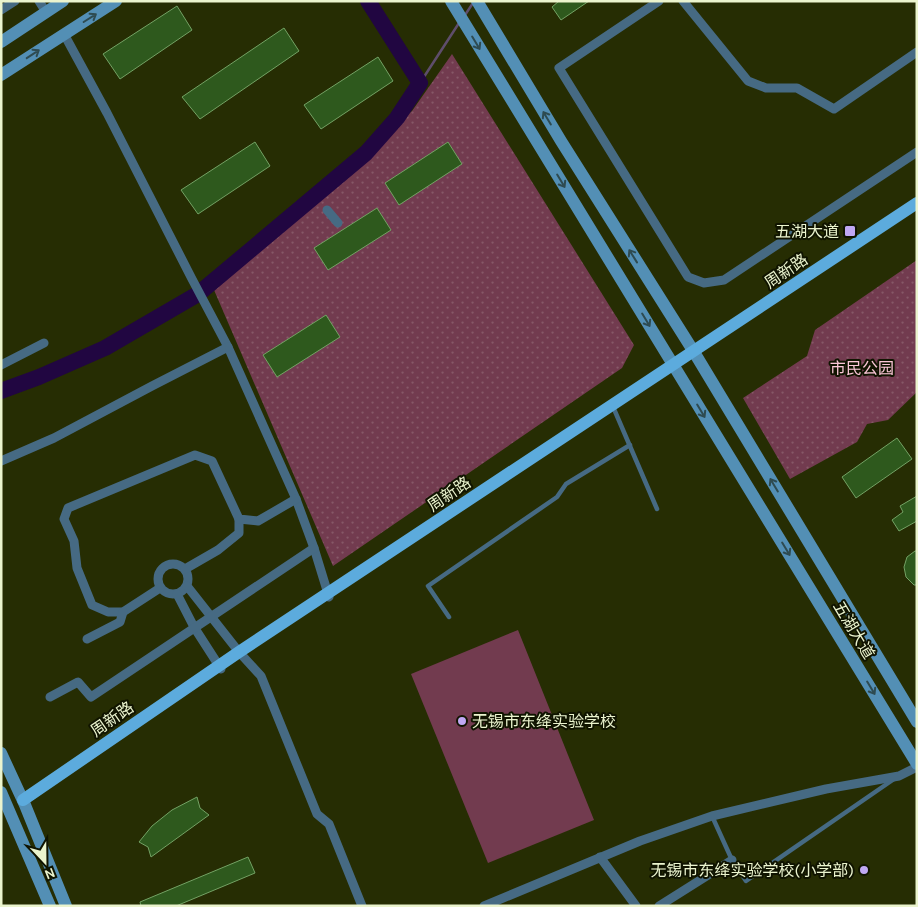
<svg xmlns="http://www.w3.org/2000/svg" width="918" height="907" font-family="Karla,'Noto Sans SC',sans-serif">
	<defs>
		<pattern id="green-dots" width="8" height="8" patternUnits="userSpaceOnUse" patternTransform="scale(1.25)"><rect width="8" height="8" fill="#723b4f"/><path d="M2 2h.1M6 6h.1" fill="none" stroke="#865867" stroke-width="1.8" stroke-linecap="round"/></pattern>
	</defs>
	<rect width="100%" height="100%" fill="#262d03"/>
	<g fill="url(#green-dots)">
		<path d="M452,54L634,345L622,368L333,566L211,283L412,111Z"/>
		<path d="M917,260V392L888,420L867,424L857,442L790,479L743,398L807,356L815,330Z"/>
	</g>
	<path fill="#723b4f" d="M518,630L594,820L488,863L411,674Z"/>
	<g fill="none" stroke-linecap="round" stroke-linejoin="round">
		<g stroke="#5e4d6b" stroke-width="2.5">
			<path d="M465,15L473,3"/>
			<path d="M420,83L459,23"/>
		</g>
		<path stroke="#210641" stroke-width="16" d="M1,391L39,377L105,348L198,294L366,153L397,118L420,83L368,1"/>
	</g>
	<g fill="#2e591d" stroke="#73a264">
		<path d="M559,1H589L561,20L552,7Z"/>
		<path d="M177,6L192,30L120,79L103,54Z"/>
		<path d="M284,28L299,51L200,119L182,97Z"/>
		<path d="M378,57L393,81L321,129L304,105Z"/>
		<path d="M255,142L270,166L198,214L181,190Z"/>
		<path d="M448,142L462,164L399,205L385,183Z"/>
		<path d="M377,208L391,230L328,270L314,248Z"/>
		<path d="M326,315L340,337L277,377L263,355Z"/>
		<path d="M897,438L912,459L856,498L842,477Z"/>
		<path d="M917,496V521L899,531L892,520L903,512L900,506Z"/>
		<path d="M915,551H917V585H914L906,577L904,567L907,557Z"/>
		<path d="M197,797L200,808L209,815L151,857L148,847L139,842L152,826L172,810Z"/>
		<path d="M248,857L255,873L176,906H141L140,902Z"/>
	</g>
	<g fill="none" stroke-linecap="round" stroke-linejoin="round">
		<g stroke="#466a83" stroke-width="4.5">
			<path d="M614,409L657,509"/>
			<path d="M449,617L428,586L557,497L566,484L630,445"/>
			<path d="M712,816L732,860L746,881L894,779"/>
		</g>
		<g stroke="#466a83" stroke-width="9">
			<path d="M39,1L46,12"/>
			<path d="M659,1L559,68L688,277L704,283L724,280L917,152"/>
			<path d="M683,1L748,81L766,88H797L834,109L917,52"/>
			<path d="M1,10L15,1"/>
			<path d="M64,34L107,113L192,279L228,347"/>
			<path d="M327,210L338,223"/>
			<path d="M1,365L44,343"/>
			<path d="M1,461L54,438L152,386L228,347L296,499L314,548L329,597"/>
			<circle cx="173" cy="579" r="15"/>
			<path d="M185,569L218,550L239,533V519"/>
			<path d="M187,586L239,652L261,676L317,814L329,824L362,906"/>
			<path d="M160,588L123,612H108L92,605L77,568L74,541L64,519L68,508L195,455L212,461L239,519L258,521L296,499"/>
			<path d="M177,594L194,627L221,669"/>
			<path d="M87,639L120,622L123,612"/>
			<path d="M50,697L78,682L91,697L314,548"/>
			<path d="M600,857L636,906"/>
			<path d="M484,906L640,841L712,816L826,789L899,776L917,767"/>
			<path d="M659,906L732,860"/>
		</g>
		<g stroke="#538fb5" stroke-width="12">
			<path d="M451,1L917,764"/>
			<path d="M477,1L561,141L694,352L917,722"/>
			<path d="M1,42L63,1"/>
			<path d="M1,75L116,1"/>
			<path d="M1,753L25,805L66,906"/>
			<path d="M1,792L50,906"/>
		</g>
		<path stroke="#5cabdd" stroke-width="12" d="M23,800L239,652L917,203"/>
	</g>
	<defs><path id="oneway-shaft" d="M-6 0H5M1.5-3L5.5 0L1.5 3" fill="none" stroke-width="1.6" stroke-linecap="round" stroke-linejoin="round" transform="scale(1.25)"/></defs>
	<g stroke="#2e4b51">
		<use href="#oneway-shaft" transform="translate(90 18) rotate(-32)"/>
		<use href="#oneway-shaft" transform="translate(476 43) rotate(59)"/>
		<use href="#oneway-shaft" transform="translate(33 54) rotate(-33)"/>
		<use href="#oneway-shaft" transform="translate(547 118) rotate(-121)"/>
		<use href="#oneway-shaft" transform="translate(561 181) rotate(59)"/>
		<use href="#oneway-shaft" transform="translate(633 256) rotate(-122)"/>
		<use href="#oneway-shaft" transform="translate(646 320) rotate(59)"/>
		<use href="#oneway-shaft" transform="translate(701 411) rotate(59)"/>
		<use href="#oneway-shaft" transform="translate(774 485) rotate(-121)"/>
		<use href="#oneway-shaft" transform="translate(786 549) rotate(59)"/>
		<use href="#oneway-shaft" transform="translate(871 688) rotate(59)"/>
	</g>
	<g fill="#c0a8f4" stroke="#101400" stroke-width="2">
		<rect x="844" y="225" width="12" height="12" rx="2.5"/>
		<circle cx="462" cy="721" r="5"/>
		<circle cx="864" cy="870" r="5"/>
	</g>
	<g text-anchor="middle" dominant-baseline="central" stroke-width="4" stroke-linejoin="round" paint-order="stroke">
		<g font-size="16" fill="#ebf4ce" stroke="#101400" text-anchor="end">
			<text x="839" y="231">五湖大道</text>
			<text x="472" y="721" text-anchor="start">无锡市东绛实验学校</text>
			<text x="854" y="870">无锡市东绛实验学校(小学部)</text>
		</g>
		<g font-size="16" fill="#ebf4ce" stroke="#101400">
			<text transform="translate(786 271) rotate(-34)">周新路</text>
			<text transform="translate(449 494) rotate(-34)">周新路</text>
			<text transform="translate(854 630) rotate(59)">五湖大道</text>
			<text transform="translate(112 719) rotate(-35)">周新路</text>
		</g>
		<g font-size="16" fill="#fac6d6" stroke="#101400">
			<text x="862" y="368">市民公园</text>
		</g>
	</g>
	<rect width="918" height="907" fill="none" stroke="#ebf4ce" stroke-width="5"/>
	<g transform="translate(45 862) rotate(158)" stroke="#101400" stroke-width="4" paint-order="stroke">
	<path d="M0-4L9 19L0 12L-9 19Z" fill="#ebf4ce"/>
	<text y="-8" font-size="14" font-weight="bold" text-anchor="middle" fill="#ebf4ce">N</text>
	</g>
</svg>
